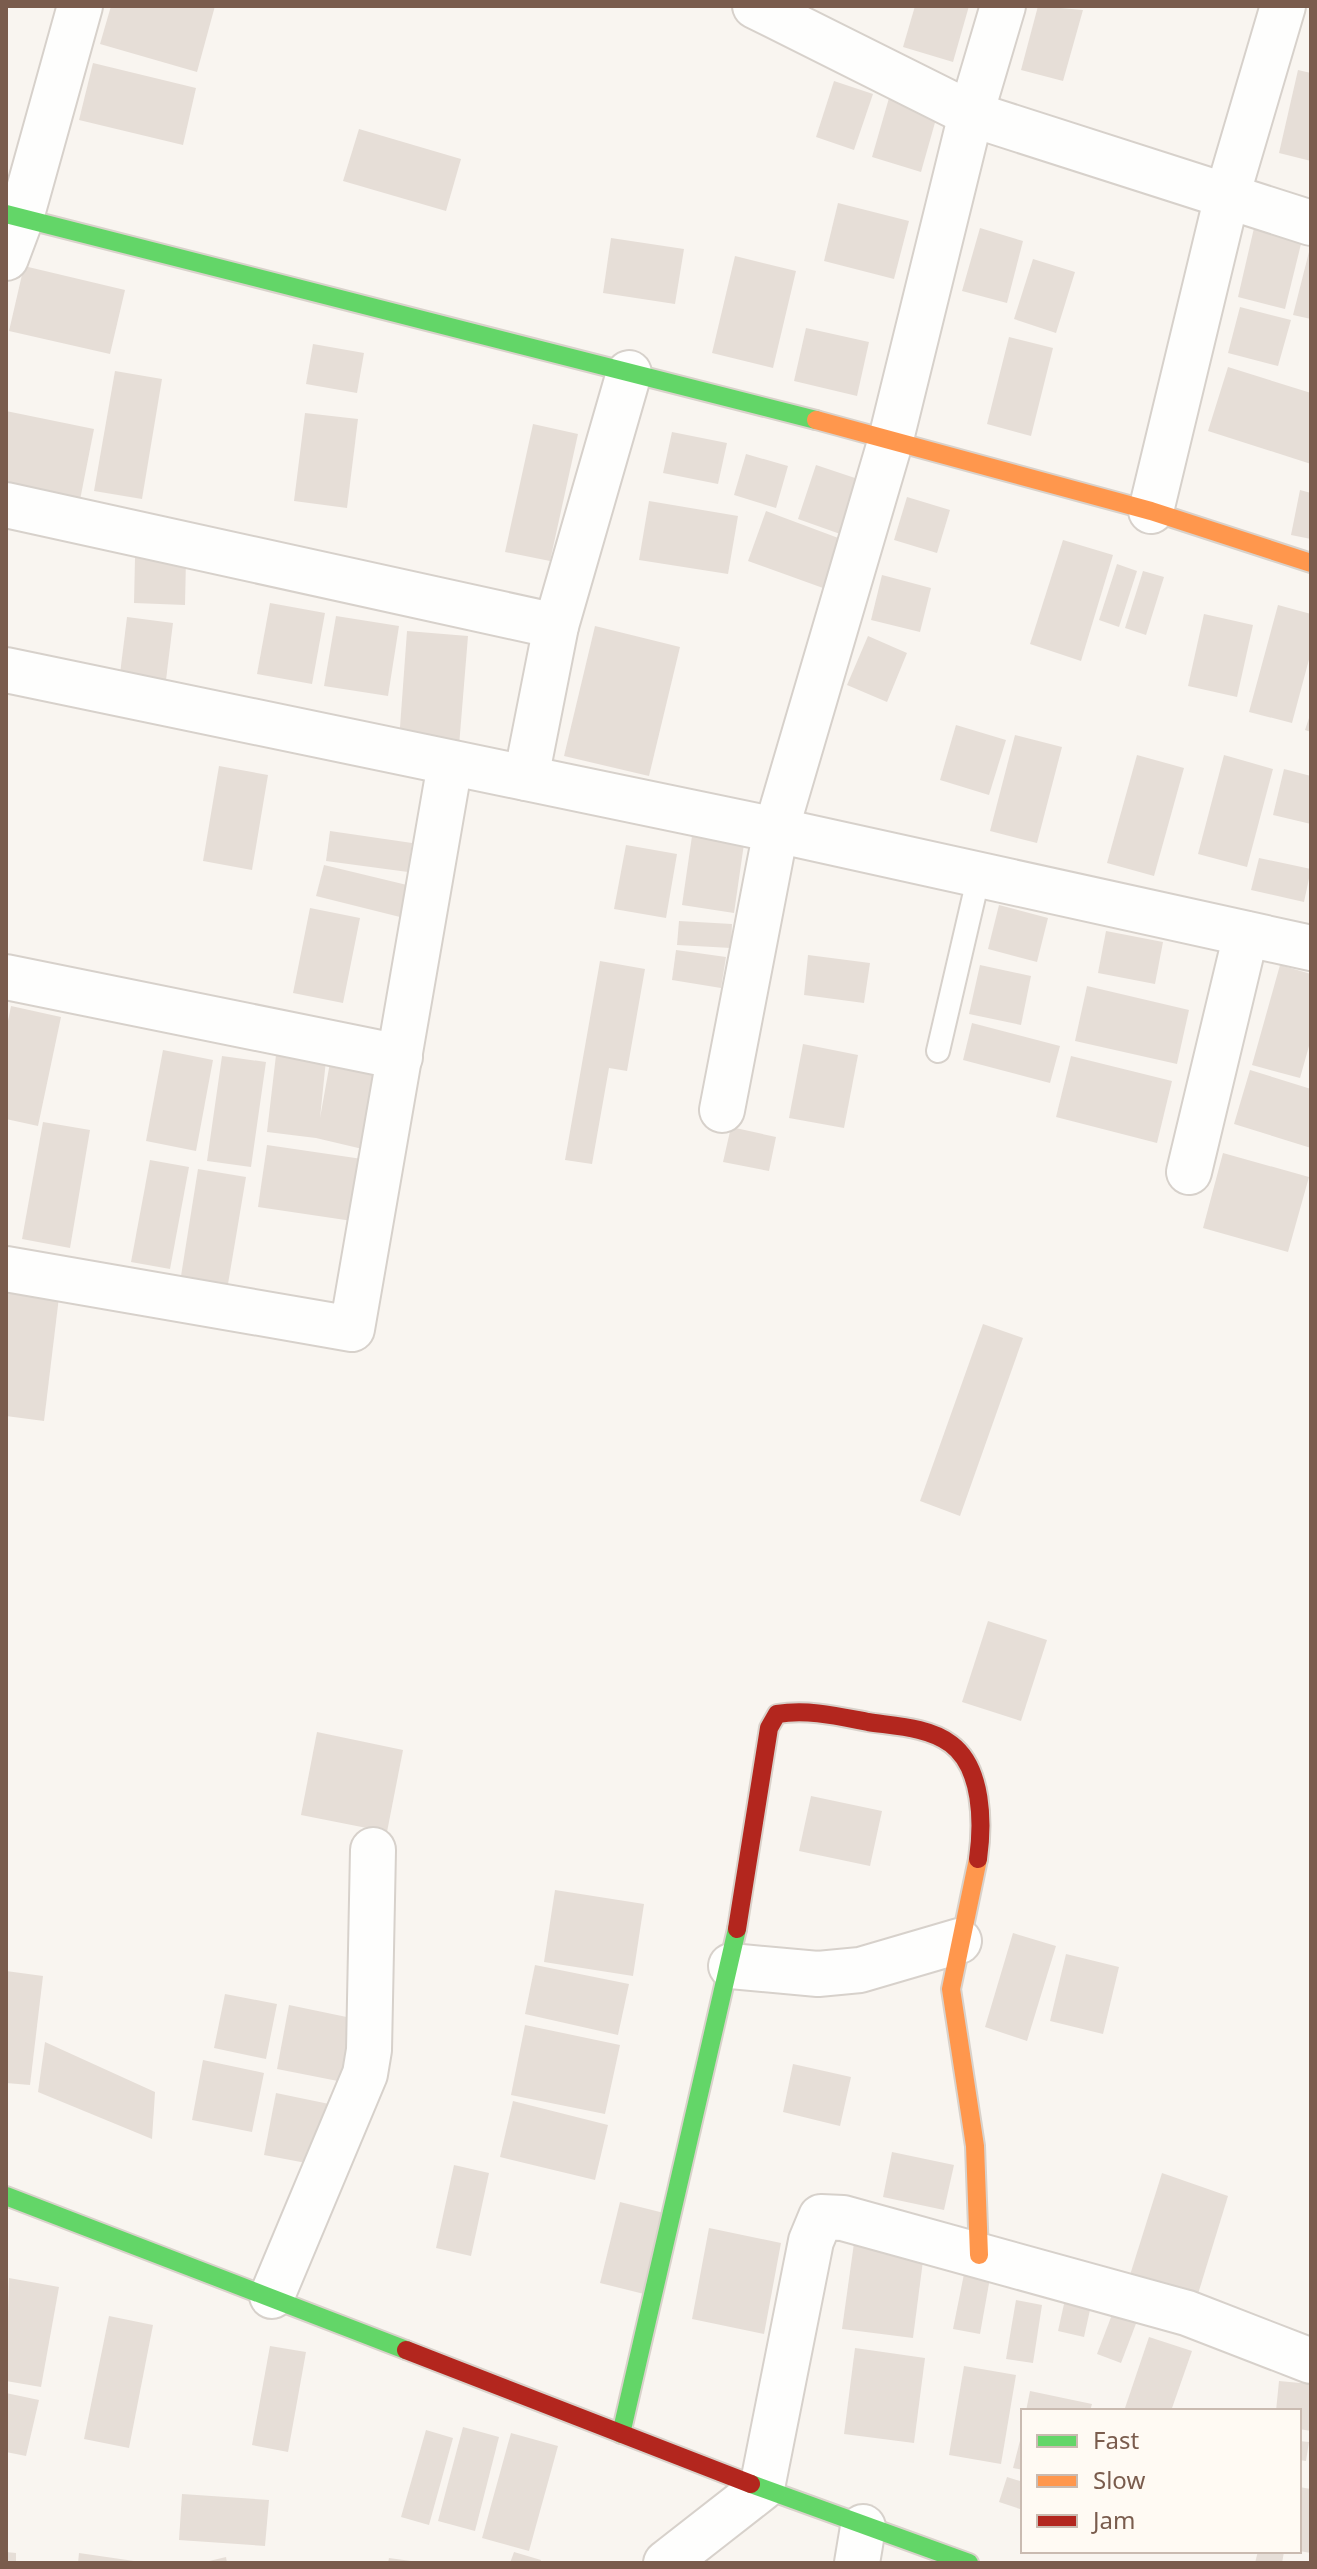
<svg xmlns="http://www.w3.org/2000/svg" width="1317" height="2569" font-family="'Noto Sans',sans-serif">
	<rect width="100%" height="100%" fill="#f9f5f0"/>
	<g fill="#e6ded7">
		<path d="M111,6H215L197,72L100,44Z"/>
		<path d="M915,6H969L953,62L903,47Z"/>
		<path d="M1038,6L1083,10L1063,81L1021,70Z"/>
		<path d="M93,63L196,88L183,145L79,120Z"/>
		<path d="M1298,70L1311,73V161L1279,153Z"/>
		<path d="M834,81L873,94L854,150L816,137Z"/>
		<path d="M889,98L938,112L921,172L872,157Z"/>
		<path d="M359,129L461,159L446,211L343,181Z"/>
		<path d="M838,203L909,221L894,279L824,261Z"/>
		<path d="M980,228L1023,241L1007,303L962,291Z"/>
		<path d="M1254,228L1302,240L1285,309L1238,297Z"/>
		<path d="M611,238L684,249L675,304L603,293Z"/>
		<path d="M1311,244V319L1293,315Z"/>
		<path d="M735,256L796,271L773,368L712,353Z"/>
		<path d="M1033,259L1075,272L1056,333L1014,319Z"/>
		<path d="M24,266L125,290L110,354L9,331Z"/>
		<path d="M1240,307L1291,320L1278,366L1228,353Z"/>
		<path d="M806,328L869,342L857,396L794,381Z"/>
		<path d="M1009,337L1053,348L1031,436L987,424Z"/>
		<path d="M313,344L364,353L357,393L306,384Z"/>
		<path d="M1228,367L1311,393V464L1208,431Z"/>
		<path d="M115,371L162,379L142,499L94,491Z"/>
		<path d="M6,411L94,429L78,510L6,495Z"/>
		<path d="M305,413L358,419L347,508L294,501Z"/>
		<path d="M533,424L578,434L550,561L505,552Z"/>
		<path d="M672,432L727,443L718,484L663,473Z"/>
		<path d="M746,454L788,466L776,508L734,495Z"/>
		<path d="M816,465L861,480L843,535L798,519Z"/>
		<path d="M1300,490L1311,493V539L1291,535Z"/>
		<path d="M907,497L950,510L937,553L894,540Z"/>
		<path d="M649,501L738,516L728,574L639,560Z"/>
		<path d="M766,511L841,539L823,588L748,561Z"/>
		<path d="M1063,540L1113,555L1081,661L1030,644Z"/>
		<path d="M135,558L186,559L185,605L134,603Z"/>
		<path d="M1117,564L1137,571L1119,627L1099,620Z"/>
		<path d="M1143,571L1164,577L1146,635L1125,628Z"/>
		<path d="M882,575L931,588L920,632L871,620Z"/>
		<path d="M270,603L325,613L312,684L257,674Z"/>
		<path d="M1278,605L1311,614V652L1292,723L1249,712Z"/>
		<path d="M1204,614L1253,625L1237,697L1188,686Z"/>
		<path d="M336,616L399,626L388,696L324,686Z"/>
		<path d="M127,617L173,623L165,688L119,682Z"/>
		<path d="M595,626L680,647L649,776L564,756Z"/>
		<path d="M407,631L468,636L459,746L399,741Z"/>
		<path d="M868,636L907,653L887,702L847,685Z"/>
		<path d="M1311,712V732L1305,730Z"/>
		<path d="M956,725L1006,740L989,795L940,780Z"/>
		<path d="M1015,735L1062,747L1037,843L990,831Z"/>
		<path d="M1137,755L1184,768L1154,876L1107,863Z"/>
		<path d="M1224,755L1273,769L1247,867L1198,854Z"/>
		<path d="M219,766L268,775L252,870L203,861Z"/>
		<path d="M1284,769L1311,776V824L1273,815Z"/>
		<path d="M693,829L745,837L734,913L682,905Z"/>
		<path d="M330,831L412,843L408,872L326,861Z"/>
		<path d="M626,845L677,854L666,918L614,909Z"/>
		<path d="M1259,858L1311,869L1304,902L1251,890Z"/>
		<path d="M324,865L407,885L400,917L316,896Z"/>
		<path d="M999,905L1048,918L1037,962L988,949Z"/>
		<path d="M310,908L360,918L343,1003L293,993Z"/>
		<path d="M679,921L732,924L731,948L677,945Z"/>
		<path d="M1106,931L1163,942L1155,984L1098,973Z"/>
		<path d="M676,950L726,957L721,988L672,980Z"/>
		<path d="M808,955L870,963L864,1003L804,995Z"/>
		<path d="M600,961L645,969L627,1071L609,1068L592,1164L565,1160Z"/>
		<path d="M980,965L1031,976L1021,1025L969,1014Z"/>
		<path d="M1280,965L1311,974V1039L1300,1078L1252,1065Z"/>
		<path d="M1087,986L1189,1010L1177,1064L1075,1041Z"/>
		<path d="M11,1006L61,1017L38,1126L6,1119V1031Z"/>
		<path d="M972,1023L1060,1046L1050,1083L963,1060Z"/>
		<path d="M803,1044L858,1055L844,1128L789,1118Z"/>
		<path d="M163,1050L213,1060L196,1151L146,1141Z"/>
		<path d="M276,1055L326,1060L320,1118L331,1057L386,1066L371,1151L316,1138L267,1132Z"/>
		<path d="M222,1056L266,1062L251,1167L207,1161Z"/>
		<path d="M1071,1056L1172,1081L1157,1143L1056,1117Z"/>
		<path d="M1250,1070L1311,1089V1148L1234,1124Z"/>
		<path d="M43,1122L90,1130L70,1248L22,1239Z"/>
		<path d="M731,1127L776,1137L769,1171L723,1162Z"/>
		<path d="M267,1145L369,1160L359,1222L258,1207Z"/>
		<path d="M1223,1153L1309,1177L1288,1252L1203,1228Z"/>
		<path d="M150,1160L189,1167L170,1269L131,1262Z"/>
		<path d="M198,1169L246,1177L228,1284L181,1276Z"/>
		<path d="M6,1291L59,1297L44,1421L6,1416Z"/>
		<path d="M983,1324L1023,1338L960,1516L920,1501Z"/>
		<path d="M988,1621L1047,1640L1021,1721L962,1702Z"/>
		<path d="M317,1732L403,1750L387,1832L301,1815Z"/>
		<path d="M811,1796L882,1811L870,1866L799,1851Z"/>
		<path d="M555,1890L644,1904L633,1976L544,1962Z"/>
		<path d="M1013,1933L1056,1946L1027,2041L985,2027Z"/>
		<path d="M1066,1954L1119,1967L1103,2034L1050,2021Z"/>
		<path d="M535,1965L629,1984L618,2035L525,2014Z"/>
		<path d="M6,1971L43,1976L30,2085L6,2083Z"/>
		<path d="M225,1994L277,2004L266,2059L214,2048Z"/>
		<path d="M289,2005L361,2020L348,2083L277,2069Z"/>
		<path d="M525,2025L620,2045L605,2114L511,2095Z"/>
		<path d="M45,2042L155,2092L152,2139L38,2092Z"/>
		<path d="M203,2060L264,2073L252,2132L192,2120Z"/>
		<path d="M793,2064L851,2077L840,2126L783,2112Z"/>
		<path d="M276,2093L334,2105L322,2166L264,2155Z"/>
		<path d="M513,2101L608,2125L595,2180L500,2157Z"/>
		<path d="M892,2152L954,2165L944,2210L883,2197Z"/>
		<path d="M454,2165L489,2173L471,2256L436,2248Z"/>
		<path d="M1162,2173L1228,2196L1198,2294L1130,2275Z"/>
		<path d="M620,2202L664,2213L644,2294L600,2283Z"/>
		<path d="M709,2228L781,2243L764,2334L692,2319Z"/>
		<path d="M854,2243L924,2253L913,2338L842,2329Z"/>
		<path d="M964,2274L990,2278L980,2334L953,2329Z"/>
		<path d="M9,2278L59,2287L41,2387L6,2381Z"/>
		<path d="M1066,2295L1092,2301L1084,2337L1058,2331Z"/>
		<path d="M1016,2300L1042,2305L1033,2363L1006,2359Z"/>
		<path d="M1113,2312L1137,2321L1121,2363L1097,2354Z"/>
		<path d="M109,2316L153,2325L129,2448L84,2439Z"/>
		<path d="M1149,2337L1192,2351L1171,2411H1124Z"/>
		<path d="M270,2346L306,2352L288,2452L252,2445Z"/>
		<path d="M855,2348L925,2358L914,2443L844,2434Z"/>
		<path d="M964,2366L1016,2375L1001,2464L949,2455Z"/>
		<path d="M1279,2381L1311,2384V2431L1299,2429V2411H1276Z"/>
		<path d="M1030,2391L1092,2404L1090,2411H1026Z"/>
		<path d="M6,2393L39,2400L26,2456L6,2452Z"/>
		<path d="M463,2427L499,2437L475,2531L438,2521Z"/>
		<path d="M1023,2429V2470L1013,2468Z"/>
		<path d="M426,2430L453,2438L429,2525L401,2517Z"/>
		<path d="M511,2433L558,2446L529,2551L482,2538Z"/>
		<path d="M1299,2441L1309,2442L1306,2461L1299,2460Z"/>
		<path d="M1007,2477L1023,2482V2510L999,2502Z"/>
		<path d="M1299,2487L1311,2489V2553L1299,2551Z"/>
		<path d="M182,2494L269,2500L265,2546L179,2540Z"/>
		<path d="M1258,2551L1284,2552L1282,2563H1255Z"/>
		<path d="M6,2552L16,2553V2563H6Z"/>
		<path d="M514,2552L541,2560L540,2563H510Z"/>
		<path d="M79,2553L134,2561L133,2563H78Z"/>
		<path d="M226,2557L227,2563H205V2562Z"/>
		<path d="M389,2558L411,2561V2563H388Z"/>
	</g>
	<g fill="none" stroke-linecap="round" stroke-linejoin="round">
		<defs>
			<path id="lane" d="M938,1051L979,875"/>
			<g id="street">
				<path d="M755,6L971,114L1311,223"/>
				<path d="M6,258L21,218L80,6"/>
				<path d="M6,505L556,626"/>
				<path d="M1151,511L1227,196L1283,6"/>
				<path d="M6,670L776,830L1311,948"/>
				<path d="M526,778L556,626L629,373"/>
				<path d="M6,977L400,1057"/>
				<path d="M722,1110L776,830L891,439L971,114L1003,6"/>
				<path d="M1189,1172L1246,934"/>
				<path d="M6,1269L352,1329L450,764"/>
				<path d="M731,1966L818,1974L860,1970L959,1941"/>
				<path d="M272,2296L365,2074L369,2050L373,1850"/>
				<path d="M666,2563L762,2488L811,2241L821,2217L843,2218L1187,2313L1311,2361"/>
				<path d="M857,2563L863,2527"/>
			</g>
			<g id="fast">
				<path d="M6,214L816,420"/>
				<path d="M6,2196L406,2350"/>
				<path d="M621,2434L737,1929"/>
				<path d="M751,2484L969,2563"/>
			</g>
			<g id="slow">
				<path d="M816,420L1151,511L1311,563"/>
				<path d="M978,1859L951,1989L975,2146L979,2255"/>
			</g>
			<g id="jam">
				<path d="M737,1929L769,1728L777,1714C808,1709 837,1716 868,1722C894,1726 929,1727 951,1744C983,1768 983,1824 978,1859"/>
				<path d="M406,2350L751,2484"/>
			</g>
		</defs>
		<use href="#lane" stroke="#d7d1cb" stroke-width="26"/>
		<use href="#street" stroke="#d7d1cb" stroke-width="48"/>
		<use href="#fast" stroke="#d9d2cb" stroke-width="22"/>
		<use href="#slow" stroke="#d9d2cb" stroke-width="22"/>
		<use href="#jam" stroke="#d9d2cb" stroke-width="22"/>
		<use href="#lane" stroke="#fefefd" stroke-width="22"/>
		<use href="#street" stroke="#fefefd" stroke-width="44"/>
		<use href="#fast" stroke="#63d668" stroke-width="18"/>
		<use href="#slow" stroke="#ff974d" stroke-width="18"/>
		<use href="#jam" stroke="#b3261e" stroke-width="18"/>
	</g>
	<rect width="1317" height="2569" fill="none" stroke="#7a5c4d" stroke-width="16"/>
	<rect x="1021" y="2409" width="280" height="144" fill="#fffaf3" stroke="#cabbb1" stroke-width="2"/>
	<rect x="1037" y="2435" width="40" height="12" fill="#63d668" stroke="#cabbb1" stroke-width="2"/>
	<text x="1093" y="2449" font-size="24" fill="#7a5c4d">Fast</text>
	<rect x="1037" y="2475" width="40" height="12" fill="#ff974d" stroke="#cabbb1" stroke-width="2"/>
	<text x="1093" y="2489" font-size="24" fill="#7a5c4d">Slow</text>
	<rect x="1037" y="2515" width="40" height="12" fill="#b3261e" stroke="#cabbb1" stroke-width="2"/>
	<text x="1093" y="2529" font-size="24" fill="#7a5c4d">Jam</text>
</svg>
